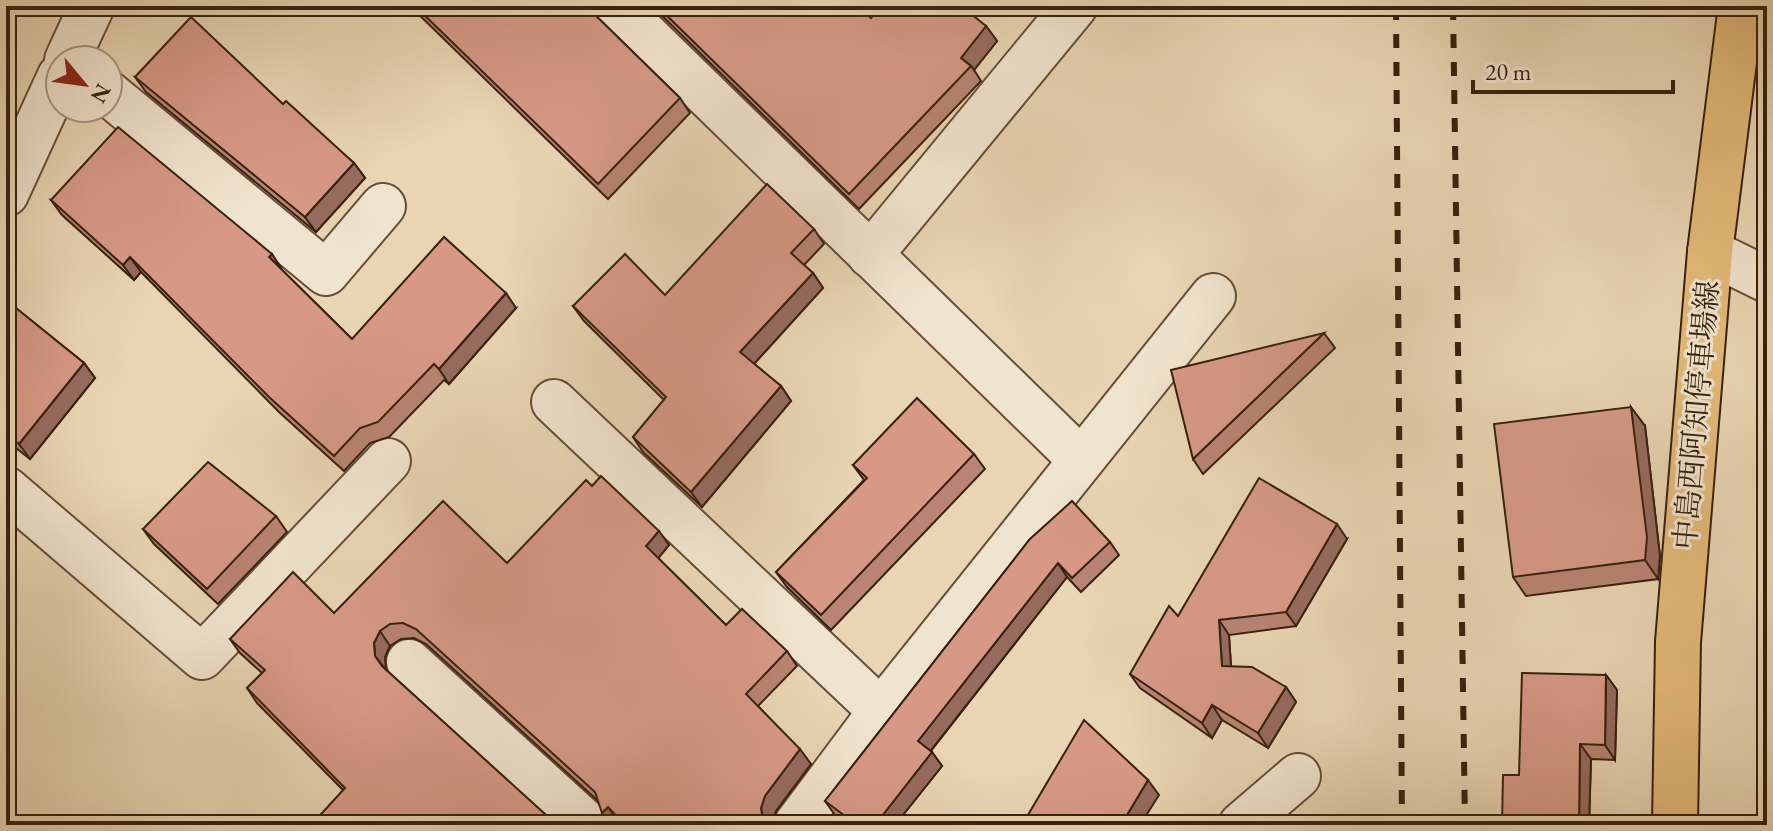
<svg xmlns="http://www.w3.org/2000/svg" width="1773" height="831" font-family="'EB Garamond','Noto Serif JP',serif">
	<rect width="100%" height="100%" fill="#e9d5b3"/>
	<filter id="stains"><feTurbulence type="fractalNoise" baseFrequency=".0025" numOctaves="4"/><feColorMatrix values="0 0 0 0 .2 0 0 0 0 .09 0 0 0 0 .02 0 0 0 .5 -.17"/></filter>
	<radialGradient id="worn" r=".72"><stop offset=".6" stop-color="#630" stop-opacity="0"/><stop offset="1" stop-color="#630" stop-opacity=".3"/></radialGradient>
	<g fill="none" stroke-linecap="round" stroke-linejoin="round">
		<defs>
			<g id="minor">
				<path d="M616,6L1081,460"/>
				<path d="M67,60L92,6"/>
				<path d="M108,93L326,273L383,206"/>
				<path d="M6,194L60,76"/>
				<path d="M1710,252L1767,280"/>
				<path d="M870,255L1075,6"/>
				<path d="M554,402L881,711"/>
				<path d="M6,489L202,657L388,461"/>
				<path d="M409,662L588,825"/>
				<path d="M796,825L881,711L1213,296"/>
				<path d="M1241,825L1298,776"/>
			</g>
			<path id="major" d="M1675,825L1678,642L1710,252L1741,6"/>
		</defs>
		<use href="#minor" stroke="#644e37" stroke-width="48"/>
		<use href="#major" stroke="#37210e" stroke-width="48"/>
		<use href="#minor" stroke="#f1e4ce" stroke-width="44"/>
		<use href="#major" stroke="#e4ba7a" stroke-width="44"/>
		<g stroke="#37210e" stroke-width="6" stroke-dasharray="14 14" stroke-linecap="butt">
			<path d="M1396,6L1402,825"/>
			<path d="M1453,6L1465,825"/>
		</g>
	</g>
	<g fill="#b98473" stroke="#37210e" stroke-width="2">
		<path d="M386,6H404L395,15Z"/>
		<path d="M410,6H592V12L680,98L690,113L608,199Z"/>
		<path d="M652,6H858L871,18L986,26L997,41L974,70L981,81L859,209Z"/>
		<path d="M135,77L283,104L354,163L365,178L316,232L146,92Z"/>
		<path d="M51,200L282,270L352,339L516,308L449,384L444,380L389,437L370,443L344,471L279,412L141,272L134,280L62,215Z"/>
		<path d="M814,229L824,244L804,265L813,273L823,288L754,364L781,386L791,401L702,507L643,452L633,437L664,400L584,321L573,306L665,295Z"/>
		<path d="M6,300L84,363L95,378L30,459L6,440Z"/>
		<path d="M1324,333L1335,348L1203,474L1193,459Z"/>
		<path d="M1645,426L1660,556L1658,579L1526,596L1513,577Z"/>
		<path d="M974,454L985,469L831,630L787,587L776,572L864,480L853,465Z"/>
		<path d="M592,486L669,545L658,558L726,625L787,651L797,666L758,706L811,764L776,811L772,825H621L597,800L426,644L414,638L401,639L390,646L385,657V669L557,825L343,790L257,703L247,688L262,673L240,653L230,639L334,613L507,563Z"/>
		<path d="M276,516L287,532L218,604L154,544L143,529Z"/>
		<path d="M1030,539L1110,542L1119,555L1081,592L1067,577L931,751L942,766L895,825H849L835,815L825,801Z"/>
		<path d="M1347,539L1296,626L1229,635L1231,667L1286,687L1296,702L1268,748L1222,720L1212,738L1140,688L1130,674L1178,616Z"/>
		<path d="M1606,675L1617,690L1615,760L1591,759L1589,825L1519,775Z"/>
	</g>
	<g fill="#966b5e" stroke="#37210e" stroke-width="2">
		<path d="M986,26L997,41L974,70L971,66L961,58Z"/>
		<path d="M354,163L365,178L316,232L305,217Z"/>
		<path d="M272,254L282,269L269,257Z"/>
		<path d="M130,257L141,272L134,280L123,265Z"/>
		<path d="M813,273L823,288L751,367L740,352Z"/>
		<path d="M506,293L516,308L449,384L439,369Z"/>
		<path d="M84,363L95,378L30,459L19,444Z"/>
		<path d="M781,386L791,401L702,507L691,492Z"/>
		<path d="M1631,407L1645,426L1660,556L1658,579L1645,560Z"/>
		<path d="M1337,524L1347,539L1296,626L1286,612Z"/>
		<path d="M659,531L669,545L656,561L646,546Z"/>
		<path d="M1058,563L1067,577L928,754L918,741Z"/>
		<path d="M1219,620L1229,635L1232,681L1222,666Z"/>
		<path d="M380,631L390,646L385,657L386,670L375,656L374,643Z"/>
		<path d="M1606,675L1617,690L1615,760L1605,745Z"/>
		<path d="M1286,687L1296,702L1268,748L1258,733Z"/>
		<path d="M1212,705L1222,720L1212,738L1202,723Z"/>
		<path d="M1580,744L1591,759L1589,825H1579Z"/>
		<path d="M800,749L811,764L776,811L772,825H766L763,820L761,808L765,796Z"/>
		<path d="M932,752L942,766L895,825H875Z"/>
		<path d="M1148,780L1159,795L1140,825H1121Z"/>
		<path d="M608,807L618,821L615,825H611L602,813Z"/>
	</g>
	<g fill="#d79986" stroke="#37210e" stroke-width="2">
		<path d="M415,6H586L680,98L598,184Z"/>
		<path d="M657,6H858L871,18L881,6H961L986,26L961,58L971,66L849,194Z"/>
		<path d="M191,17L283,104L286,101L354,163L305,217L135,77Z"/>
		<path d="M118,127L272,254L269,257L352,339L444,237L506,293L439,369L434,364L378,422L360,428L334,456L269,397L130,257L123,265L51,200Z"/>
		<path d="M767,184L814,229L791,253L813,273L740,352L781,386L691,492L633,437L666,397L573,306L625,254L665,295Z"/>
		<path d="M6,300L84,363L19,444L6,433Z"/>
		<path d="M1324,333L1193,459L1171,370Z"/>
		<path d="M917,398L974,454L821,615L776,572L867,478L853,465Z"/>
		<path d="M1631,407L1647,537L1645,560L1513,577L1494,424Z"/>
		<path d="M208,462L276,516L207,589L143,529Z"/>
		<path d="M601,476L659,531L646,546L726,625L742,609L787,651L746,694L800,749L765,796L761,808L763,820L758,825H625L608,807L602,813L595,792L416,629L403,623L390,624L380,631L374,643L375,656L382,666L557,825H311L345,788L247,688L265,670L230,639L293,572L334,613L443,501L507,563L586,480L592,486Z"/>
		<path d="M1259,478L1337,524L1286,612L1219,620L1222,666L1252,667L1286,687L1258,733L1212,705L1202,723L1130,674L1169,606L1178,616Z"/>
		<path d="M1072,501L1110,542L1072,578L1058,563L918,741L932,752L875,825H857L825,801L1030,539Z"/>
		<path d="M1522,673L1606,675L1605,745L1580,744L1579,825H1502L1503,775H1519Z"/>
		<path d="M1084,720L1148,780L1121,825H1022Z"/>
	</g>
	<g text-anchor="middle" dominant-baseline="central" stroke-width="6" stroke-linejoin="round" paint-order="stroke">
		<g font-size="30" fill="#37210e" stroke="#f1e4ce">
			<text transform="translate(1696 415) rotate(-85)">中島西阿知停車場線</text>
		</g>
	</g>
	<rect width="1773" height="831" fill="none" stroke="#e9d5b3" stroke-width="32"/>
	<rect x="8" y="8" width="1757" height="815" fill="none" stroke="#37210e" stroke-width="4"/>
	<rect x="16" y="16" width="1741" height="799" fill="none" stroke="#37210e" stroke-width="2"/>
	<g transform="translate(84 84) rotate(119)"><circle r="38" fill="#f1e4ce" stroke="#a79681" stroke-width="2"/>
	<path d="M0-6L14 30L0 20L-14 30Z" fill="#8f2418"/>
	<text y="-12" font-size="22" font-weight="bold" text-anchor="middle" fill="#37210e">N</text>
	</g>
	<path d="M1473 80v12h200v-12" fill="none" stroke="#37210e" stroke-width="4"/>
	<text x="1485" y="80" font-size="24" fill="#37210e" stroke="#f1e4ce" stroke-width="6" paint-order="stroke">20 m</text>
	<rect width="100%" height="100%" filter="url(#stains)"/>
	<rect width="100%" height="100%" fill="url(#worn)"/>
</svg>
